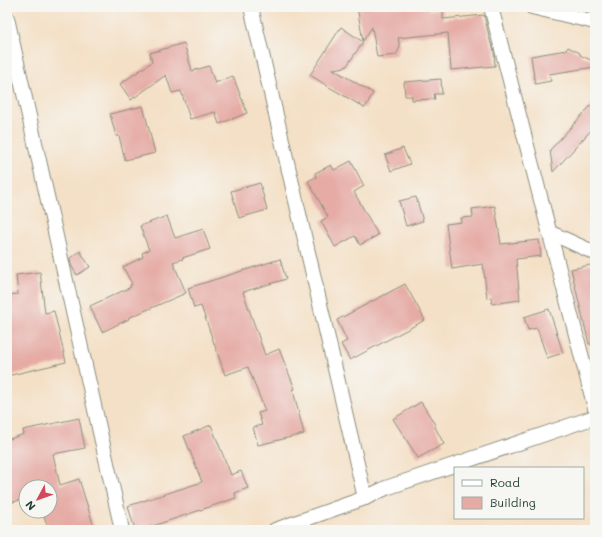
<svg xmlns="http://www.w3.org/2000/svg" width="602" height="537" font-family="Mali,sans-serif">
	<rect width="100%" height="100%" fill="#f6f6f2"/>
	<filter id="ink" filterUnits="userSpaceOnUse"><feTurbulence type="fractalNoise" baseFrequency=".025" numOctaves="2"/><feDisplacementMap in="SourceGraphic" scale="8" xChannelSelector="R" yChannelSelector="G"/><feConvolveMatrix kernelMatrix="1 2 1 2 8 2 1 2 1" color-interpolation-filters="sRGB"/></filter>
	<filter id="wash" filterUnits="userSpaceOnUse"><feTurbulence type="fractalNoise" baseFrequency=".012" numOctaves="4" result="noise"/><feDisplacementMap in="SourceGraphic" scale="16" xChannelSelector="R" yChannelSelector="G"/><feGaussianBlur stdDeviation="0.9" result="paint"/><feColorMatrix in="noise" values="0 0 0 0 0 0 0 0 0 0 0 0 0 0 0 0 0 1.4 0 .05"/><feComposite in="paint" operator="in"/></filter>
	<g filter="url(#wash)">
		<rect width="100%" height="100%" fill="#f4e0c6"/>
		<g id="blocks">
			<g fill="#e6aba5">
				<path d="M357,7H428V10L443,9V19L484,15L491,44H492L494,51L495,66L451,70L448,33L398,38L400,47L396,55L377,57L372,27L363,41Z"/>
				<path d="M341,27L363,42L346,67L333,69L373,93L365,108L329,87L310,75Z"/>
				<path d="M184,43L192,71L209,66L215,83L233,76L247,113L219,124L215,112L190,119L181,91L172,93L166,75L131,100L120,84L152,62L150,53Z"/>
				<path d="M568,47L580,53V55L595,62V67L549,74L551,81L535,84L531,56L566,50Z"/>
				<path d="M441,79L442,94H434L435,99L412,100V96H405L404,82Z"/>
				<path d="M595,101V126L553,172L550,150Z"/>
				<path d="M143,106L155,153L125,160L119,136H116L110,114Z"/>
				<path d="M403,148L410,164L391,171L385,155Z"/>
				<path d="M351,161L364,186L354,192L378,235L360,245L355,236L335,247L321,221L328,217L308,181L316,177L315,173L331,165L334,170Z"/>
				<path d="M260,183L267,210L239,218L231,191Z"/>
				<path d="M416,197L423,221L406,226L399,201Z"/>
				<path d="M495,206L501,244L539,240L541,256L516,259L520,300L492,304L491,297L487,298L483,264L452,269L446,224L462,222L461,218L473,217L472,209Z"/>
				<path d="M167,216L175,238L203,229L210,249L182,258L183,259L173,262L186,293L128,318L129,319L102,332L90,306L131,287L130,285L132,284L123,267L143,257L142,253L149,250L140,226Z"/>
				<path d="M80,251L90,267L77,275L71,265L70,258Z"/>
				<path d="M280,259L286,279L243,292L265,355L279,349L295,389L293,390L304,434L258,445L253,427L262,425L258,413L265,411L248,367L225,375L201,306L194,308L188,288Z"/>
				<path d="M595,264V344H589L571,269Z"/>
				<path d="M40,272L45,313L54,311L66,362L7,376V295L18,294L16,275Z"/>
				<path d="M405,284L425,320L350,360L341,344L347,341L337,320Z"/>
				<path d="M549,309L563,353L547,358L537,328L528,330L524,317Z"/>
				<path d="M421,402L436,426L435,427L444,444L418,458L393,419Z"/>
				<path d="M79,418L85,448L53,454L60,485L79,479L95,530H49L42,511H50V487H26V498L7,504V440L24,434L23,430Z"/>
				<path d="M211,425L231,475L241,471L248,488L235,493L236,498L141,530H135L128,506L202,482L184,436Z"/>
			</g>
		</g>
	</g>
	<g filter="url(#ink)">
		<use href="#blocks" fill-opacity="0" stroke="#8a8e7d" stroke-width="1"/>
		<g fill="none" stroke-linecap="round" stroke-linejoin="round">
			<defs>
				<g id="street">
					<path d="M251,7L365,498"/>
					<path d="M491,7L595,408"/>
					<path d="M532,7L595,22"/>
					<path d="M7,18L122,530"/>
					<path d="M549,232L595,253"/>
					<path d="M275,530L365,498L386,488L595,417"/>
				</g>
			</defs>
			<use href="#street" stroke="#8a8e7d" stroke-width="16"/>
			<use href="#street" stroke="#fff" stroke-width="14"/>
		</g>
	</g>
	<rect width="602" height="537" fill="none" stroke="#f6f6f2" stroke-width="24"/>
	<rect x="454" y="467" width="130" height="52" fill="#f6f6f2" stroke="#a0aca6"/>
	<rect x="462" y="480" width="20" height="6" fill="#ffffff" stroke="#a0aca6"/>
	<text x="490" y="487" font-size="12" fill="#1f3d34">Road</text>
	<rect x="462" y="497" width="20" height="12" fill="#e6aba5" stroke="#a0aca6"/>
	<text x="490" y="507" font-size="12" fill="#1f3d34">Building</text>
	<g transform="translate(38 499) rotate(229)"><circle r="19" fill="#f6f6f2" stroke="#a0aca6"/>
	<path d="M0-3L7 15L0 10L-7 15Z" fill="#d1495b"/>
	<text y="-6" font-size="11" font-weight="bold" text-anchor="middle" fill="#1f3d34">N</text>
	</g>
</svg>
